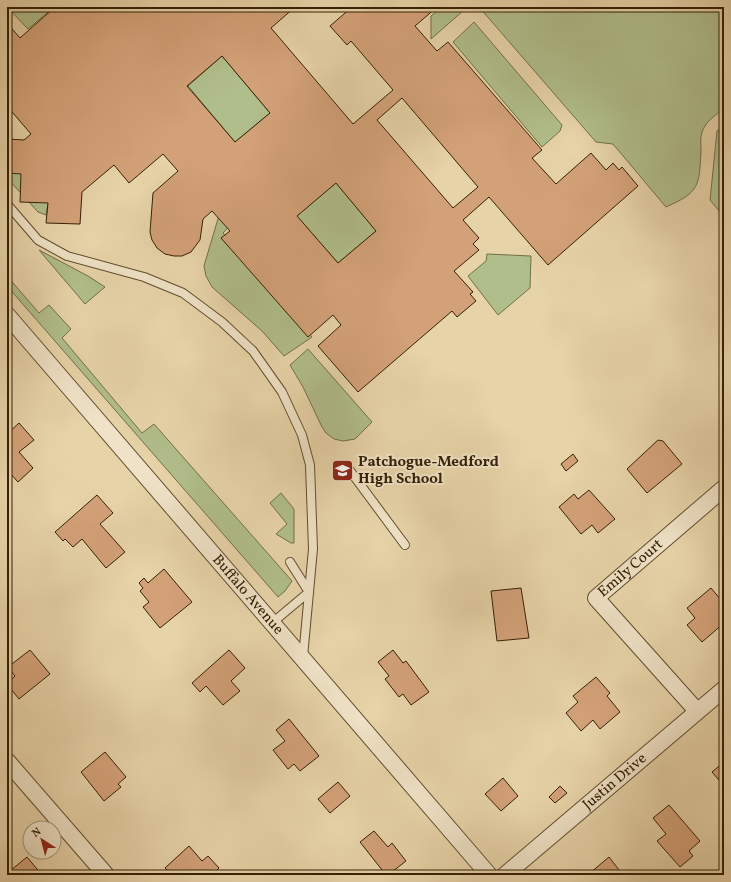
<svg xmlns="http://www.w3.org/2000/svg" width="731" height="882" font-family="Vollkorn,serif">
	<rect width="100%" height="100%" fill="#e7d3a8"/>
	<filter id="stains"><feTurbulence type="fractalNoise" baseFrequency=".005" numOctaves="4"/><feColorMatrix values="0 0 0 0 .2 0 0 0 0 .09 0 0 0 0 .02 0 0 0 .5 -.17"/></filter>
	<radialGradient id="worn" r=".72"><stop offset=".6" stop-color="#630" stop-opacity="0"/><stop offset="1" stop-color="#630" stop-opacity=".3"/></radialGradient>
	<g fill="#b0be8b" stroke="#726f48">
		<path d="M54,7L28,29L8,8L9,7Z"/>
		<path d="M442,7H461L464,10L431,39V16Z"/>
		<path d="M479,7H724V108C716,115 705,122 702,132C700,138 701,145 701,151C699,186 700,192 666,207L613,144L596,142Z"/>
		<path d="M474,22L562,125L560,131L542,147L453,42Z"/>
		<path d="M222,56L270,113L235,142L188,86Z"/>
		<path d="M724,125V217L710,200L717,131Z"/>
		<path d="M7,166L24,167L49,197L46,215L38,212L7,178Z"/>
		<path d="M336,183L376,231L338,263L297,216Z"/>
		<path d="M220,212L230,225L223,233L312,337L284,356L262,331L212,287L206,276L204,266Z"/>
		<path d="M39,250L88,276L105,287L85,304Z"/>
		<path d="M487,254L531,256L530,288L498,315L468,276L486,261Z"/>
		<path d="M7,276L39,313L49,305L71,329L62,338L142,433L154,424L292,581L285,591L278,597L7,286Z"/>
		<path d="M308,349L372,422L355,439L343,441L334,439L326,433L322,427L303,387L290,365Z"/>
		<path d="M281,493L294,509V543H291L276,534L287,524L270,503Z"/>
	</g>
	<g fill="#d3a178" stroke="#352006" fill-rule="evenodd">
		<path d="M55,7H295L271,28L353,124L393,90L351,41L347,45L330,26L352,7H437L415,26L437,51L448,42L542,150L532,158L556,184L591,153L606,170L613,163L619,170L622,167L638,186L548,265L489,197L463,220L479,238L473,244L479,250L454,271L473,292L470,294L476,301L457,317L452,311L358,392L318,346L341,325L333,315L308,337L221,238L230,231L212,211L203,219L200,240L191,252L182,256H174L165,254L157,248L152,240L150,232L153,193L178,171L163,154L129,183L114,165L82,192L80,224L46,223L48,203L20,202L21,174L7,173V139L24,140L31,134L7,106V23L20,38ZM222,56L270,113L235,142L187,86ZM402,98L478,187L453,208L377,120ZM336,183L376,231L338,263L297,216Z"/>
		<path d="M19,423L34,440L19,452L33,468L18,482L7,470V434Z"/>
		<path d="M658,440L663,441L682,464L647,493L627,469Z"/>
		<path d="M573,454L578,461L566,471L561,464Z"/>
		<path d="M589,490L615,519L598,533L592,525L581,534L559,507L574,494L578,499Z"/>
		<path d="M97,495L113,513L100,524L125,552L106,568L82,539L73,547L65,539L63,541L55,532Z"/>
		<path d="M164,569L192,602L160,628L143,607L149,602L140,591L143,588L139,583L144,578L148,583Z"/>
		<path d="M521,588L529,638L497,641L491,591Z"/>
		<path d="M711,588L721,600L719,602L724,608V623L702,642L687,625L695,618L687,608Z"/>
		<path d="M30,650L50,674L19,699L7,684L15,676L8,667Z"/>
		<path d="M229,650L245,668L231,681L240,691L223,705L206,686L200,692L192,683Z"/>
		<path d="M393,650L403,663L406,661L429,692L411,705L403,694L399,697L385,679L389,676L378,662Z"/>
		<path d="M596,677L610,693L607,696L620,712L600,729L593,720L581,731L566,713L578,702L573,696Z"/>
		<path d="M289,719L319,756L300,771L294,764L288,769L273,750L285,741L276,730Z"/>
		<path d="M105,752L126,777L118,784L121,787L104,801L81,772Z"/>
		<path d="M724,762V786L712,772Z"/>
		<path d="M503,778L518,796L501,811L485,794Z"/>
		<path d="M338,782L350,796L330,813L318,799Z"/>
		<path d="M560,786L567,793L555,803L549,797Z"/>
		<path d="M669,805L700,841L689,851L693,856L680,867L657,841L666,834L653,818Z"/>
		<path d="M374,831L388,847L392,843L406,861L388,875H386L360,842Z"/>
		<path d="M189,846L202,861L208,856L219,868L212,875H172L165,868Z"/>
		<path d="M27,857L42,875H15L11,870Z"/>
		<path d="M609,857L623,875H592L590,873Z"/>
	</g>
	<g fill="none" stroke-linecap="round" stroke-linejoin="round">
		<defs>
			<g id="service">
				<path d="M7,204L38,240L67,256L144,277L183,293L222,322L253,351L282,392L302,435L310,465L313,549L303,657"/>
				<path d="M348,468L405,545"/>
				<path d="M272,623L309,592L290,562"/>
			</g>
			<g id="minor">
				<path id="s1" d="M7,315L489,875"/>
				<path id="s2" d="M697,711L596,598L724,488"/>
				<path d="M7,761L106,875"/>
				<path id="s3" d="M505,875L724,689"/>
			</g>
		</defs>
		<use href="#service" stroke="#624d2e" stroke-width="10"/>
		<use href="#minor" stroke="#624d2e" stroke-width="18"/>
		<use href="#service" stroke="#efe2c6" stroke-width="8"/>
		<use href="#minor" stroke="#efe2c6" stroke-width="16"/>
	</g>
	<defs>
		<symbol id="school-square" viewBox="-11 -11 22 22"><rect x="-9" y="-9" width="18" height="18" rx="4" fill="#8f2418" stroke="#efe2c6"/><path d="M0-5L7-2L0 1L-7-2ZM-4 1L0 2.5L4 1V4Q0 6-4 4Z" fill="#fff"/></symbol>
	</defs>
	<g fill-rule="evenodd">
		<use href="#school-square" x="330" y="458" width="25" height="25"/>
	</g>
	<g text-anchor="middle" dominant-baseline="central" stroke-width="4" stroke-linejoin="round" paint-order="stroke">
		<g font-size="15" font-weight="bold" fill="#352006" stroke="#efe2c6" text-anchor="start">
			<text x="358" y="462">Patchogue-Medford<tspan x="358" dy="17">High School</tspan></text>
		</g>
		<g font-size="15" fill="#352006" stroke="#efe2c6">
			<text stroke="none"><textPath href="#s2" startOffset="197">Emily Court</textPath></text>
			<text stroke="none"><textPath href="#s1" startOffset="369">Buffalo Avenue</textPath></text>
			<text stroke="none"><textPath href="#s3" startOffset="144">Justin Drive</textPath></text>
		</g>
	</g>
	<rect width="731" height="882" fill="none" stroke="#e7d3a8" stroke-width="24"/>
	<rect x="8" y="8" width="715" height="866" fill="none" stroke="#352006" stroke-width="2"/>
	<rect x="12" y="12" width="707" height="858" fill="none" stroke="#352006"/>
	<g transform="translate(42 840) rotate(324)"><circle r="19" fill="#efe2c6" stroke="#a59479"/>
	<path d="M0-3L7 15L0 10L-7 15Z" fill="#8f2418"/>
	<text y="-6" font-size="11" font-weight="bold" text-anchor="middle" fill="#352006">N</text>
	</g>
	<rect width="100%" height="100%" filter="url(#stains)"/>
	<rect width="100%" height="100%" fill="url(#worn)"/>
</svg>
